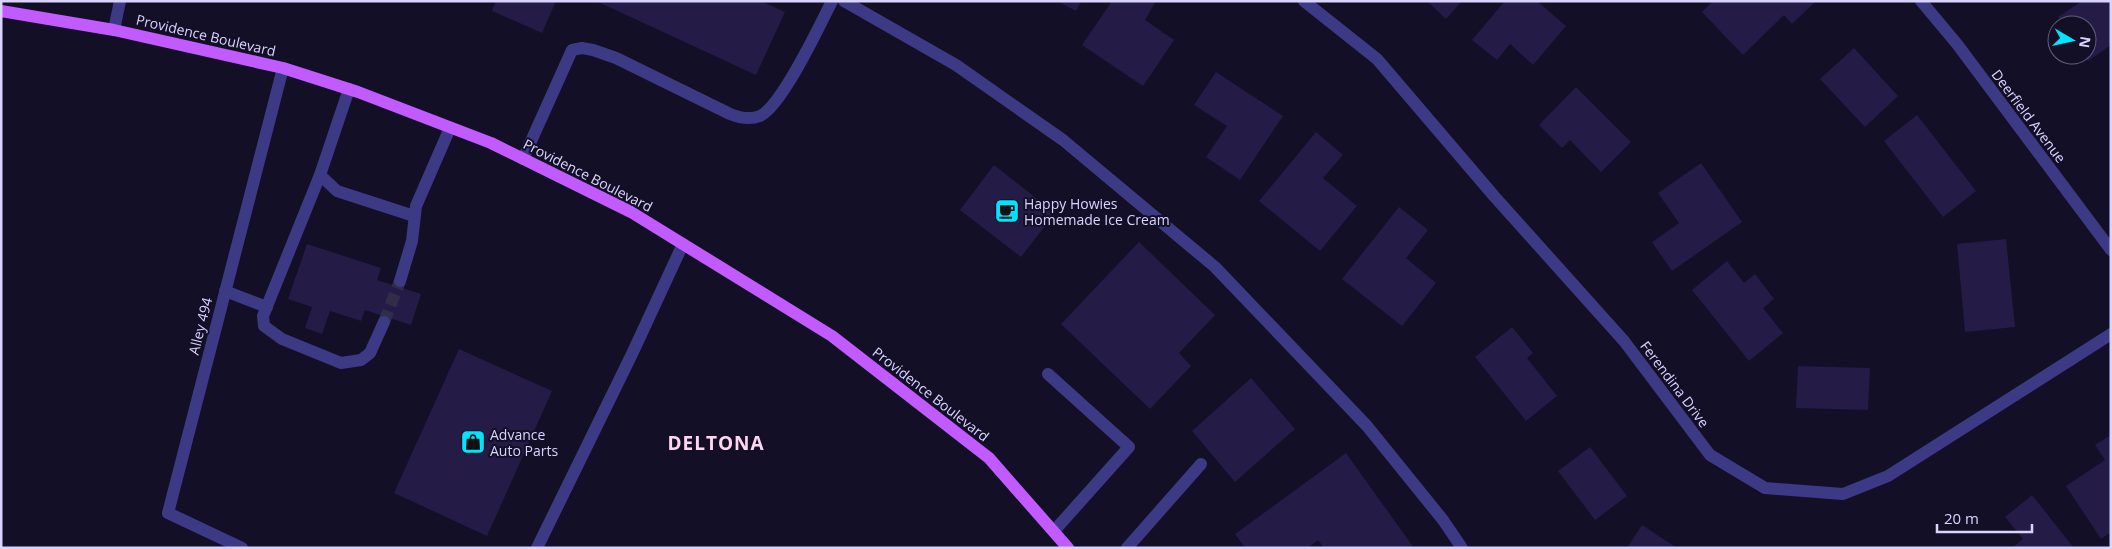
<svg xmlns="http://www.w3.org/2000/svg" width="2112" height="549" font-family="'Open Sans',sans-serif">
	<rect width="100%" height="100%" fill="#130f26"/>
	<g fill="#241b47">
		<path d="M496,1H556L542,33L492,11Z"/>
		<path d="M596,1H761L785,12L756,75Z"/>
		<path d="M1057,1H1081L1076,11Z"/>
		<path d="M1112,1H1156L1145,20L1174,40L1143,86L1082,45Z"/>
		<path d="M1427,1H1462L1446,19Z"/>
		<path d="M1505,1H1537L1566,26L1533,65L1510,44L1497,60L1472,40Z"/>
		<path d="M1713,1H1816L1792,24L1784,15L1743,55L1702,12Z"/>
		<path d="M2082,1H2111V45L2088,61L2084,55H2087V25H2063L2058,17Z"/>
		<path d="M1854,48L1898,96L1865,127L1820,79Z"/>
		<path d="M1216,72L1283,116L1240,180L1206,157L1227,126L1194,105Z"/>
		<path d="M1576,87L1631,142L1601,172L1570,140L1562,148L1539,125Z"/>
		<path d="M1917,115L1976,191L1943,217L1884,141Z"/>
		<path d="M1316,132L1343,155L1323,178L1357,206L1320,251L1259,201Z"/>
		<path d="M1701,163L1742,222L1672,271L1652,242L1679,223L1658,193Z"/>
		<path d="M994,165L1055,213L1021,257L960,210Z"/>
		<path d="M1399,207L1428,230L1406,258L1436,283L1402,326L1342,279Z"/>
		<path d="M2006,239L2015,327L1965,332L1957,244Z"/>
		<path d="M1139,242L1215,315L1179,353L1191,366L1150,409L1061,324Z"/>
		<path d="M307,244L381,268L377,280L421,294L411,325L365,310L361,321L330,311L322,334L305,328L312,307L288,299Z"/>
		<path d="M1727,261L1744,283L1755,274L1774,299L1763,308L1783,333L1749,361L1692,290Z"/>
		<path d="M1512,327L1533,353L1527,358L1557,396L1526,421L1475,357Z"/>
		<path d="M459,349L552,391L487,536L394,493Z"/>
		<path d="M1798,366L1870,368L1868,410L1796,408Z"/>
		<path d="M1251,378L1295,429L1235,482L1192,431Z"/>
		<path d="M2111,435V532L2101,539L2066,486L2105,460L2095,445Z"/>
		<path d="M1590,447L1627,496L1595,520L1558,471Z"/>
		<path d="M1346,453L1414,548H1324L1318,540L1308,548H1245L1235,534Z"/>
		<path d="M2032,495L2074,548H2012L2023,539L2005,517Z"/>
		<path d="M1642,525L1677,548H1627Z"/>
	</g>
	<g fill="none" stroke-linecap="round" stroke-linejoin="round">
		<path stroke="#312d47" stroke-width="12" stroke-dasharray="12 6" stroke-linecap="butt" d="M384,322L400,281"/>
		<g stroke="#3d3a85" stroke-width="12">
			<path d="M844,1L956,65L1063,140L1215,267L1367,426L1443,520L1462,548"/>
			<path d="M1304,1L1377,59L1494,196L1624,341L1710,455L1765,488L1843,494L1888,476L2111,334"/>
			<path d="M1921,1L1957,44L2111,250"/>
			<path d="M114,30L120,1"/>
			<path d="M349,89L320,175L263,316L264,326L282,339L341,363L361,360L370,353L384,322"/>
			<path d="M523,159L572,50L582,48L593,50L616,58L730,114C740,118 750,120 760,116C782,106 820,25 832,1"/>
			<path d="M320,175L337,191L414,216"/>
			<path d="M400,281L412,241L416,206L450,128"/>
			<path d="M225,291L267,307"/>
			<path d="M1048,374L1129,447L1054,531"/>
			<path d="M242,548L168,513L283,68"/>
			<path d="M537,548L632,354L683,244"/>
			<path d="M1127,548L1201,464"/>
		</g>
		<path stroke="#c25bff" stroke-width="12" d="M1,11L114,30L283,68L358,92L491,143L631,212L832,336L989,458L1068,548"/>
	</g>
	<defs>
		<symbol id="cafe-square" viewBox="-11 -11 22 22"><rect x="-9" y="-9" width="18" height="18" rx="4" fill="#00e5ff" stroke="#130f26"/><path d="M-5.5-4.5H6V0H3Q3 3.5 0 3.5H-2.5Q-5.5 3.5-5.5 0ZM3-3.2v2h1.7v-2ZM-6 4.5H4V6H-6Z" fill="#111"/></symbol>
		<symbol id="shop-square" viewBox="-11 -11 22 22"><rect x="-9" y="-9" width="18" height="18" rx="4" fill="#00e5ff" stroke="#130f26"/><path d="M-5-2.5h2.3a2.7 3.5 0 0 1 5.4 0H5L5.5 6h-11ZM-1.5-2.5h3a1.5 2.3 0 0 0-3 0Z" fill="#111"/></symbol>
	</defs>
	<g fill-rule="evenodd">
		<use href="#cafe-square" x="993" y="197" width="28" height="28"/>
		<use href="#shop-square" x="459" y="428" width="28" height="28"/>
	</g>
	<g text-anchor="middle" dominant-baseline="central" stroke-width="4" stroke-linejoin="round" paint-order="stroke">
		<g font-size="14" fill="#d9d4ff" stroke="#130f26">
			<text transform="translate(206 35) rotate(13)">Providence Boulevard</text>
			<text transform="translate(2029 116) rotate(53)">Deerfield Avenue</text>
			<text transform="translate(588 175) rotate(27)">Providence Boulevard</text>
			<text transform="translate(200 326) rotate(-76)">Alley 494</text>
			<text transform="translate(1675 384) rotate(53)">Ferendina Drive</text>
			<text transform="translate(931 394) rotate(38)">Providence Boulevard</text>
		</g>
		<g font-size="14" fill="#d9d4ff" stroke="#130f26" text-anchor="start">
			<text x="1024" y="203">Happy Howies<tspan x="1024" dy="16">Homemade Ice Cream</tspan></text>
			<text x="490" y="434">Advance<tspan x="490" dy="16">Auto Parts</tspan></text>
		</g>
		<g font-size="19" font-weight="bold" letter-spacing="1" fill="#ffd6f0" stroke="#130f26">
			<text x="716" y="443">DELTONA</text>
		</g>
	</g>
	<rect width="2112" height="549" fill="none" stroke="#d9d4ff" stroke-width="5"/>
	<g transform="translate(2072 40) rotate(99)"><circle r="24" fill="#130f26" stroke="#625e7d"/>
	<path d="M0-4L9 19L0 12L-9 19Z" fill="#00e5ff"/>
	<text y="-8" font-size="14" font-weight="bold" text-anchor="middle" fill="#d9d4ff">N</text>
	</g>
	<path d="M1937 524v8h95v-8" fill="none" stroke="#d9d4ff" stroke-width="2.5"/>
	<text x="1944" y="524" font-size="15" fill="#d9d4ff" stroke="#130f26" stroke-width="4" paint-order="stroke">20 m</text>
</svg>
